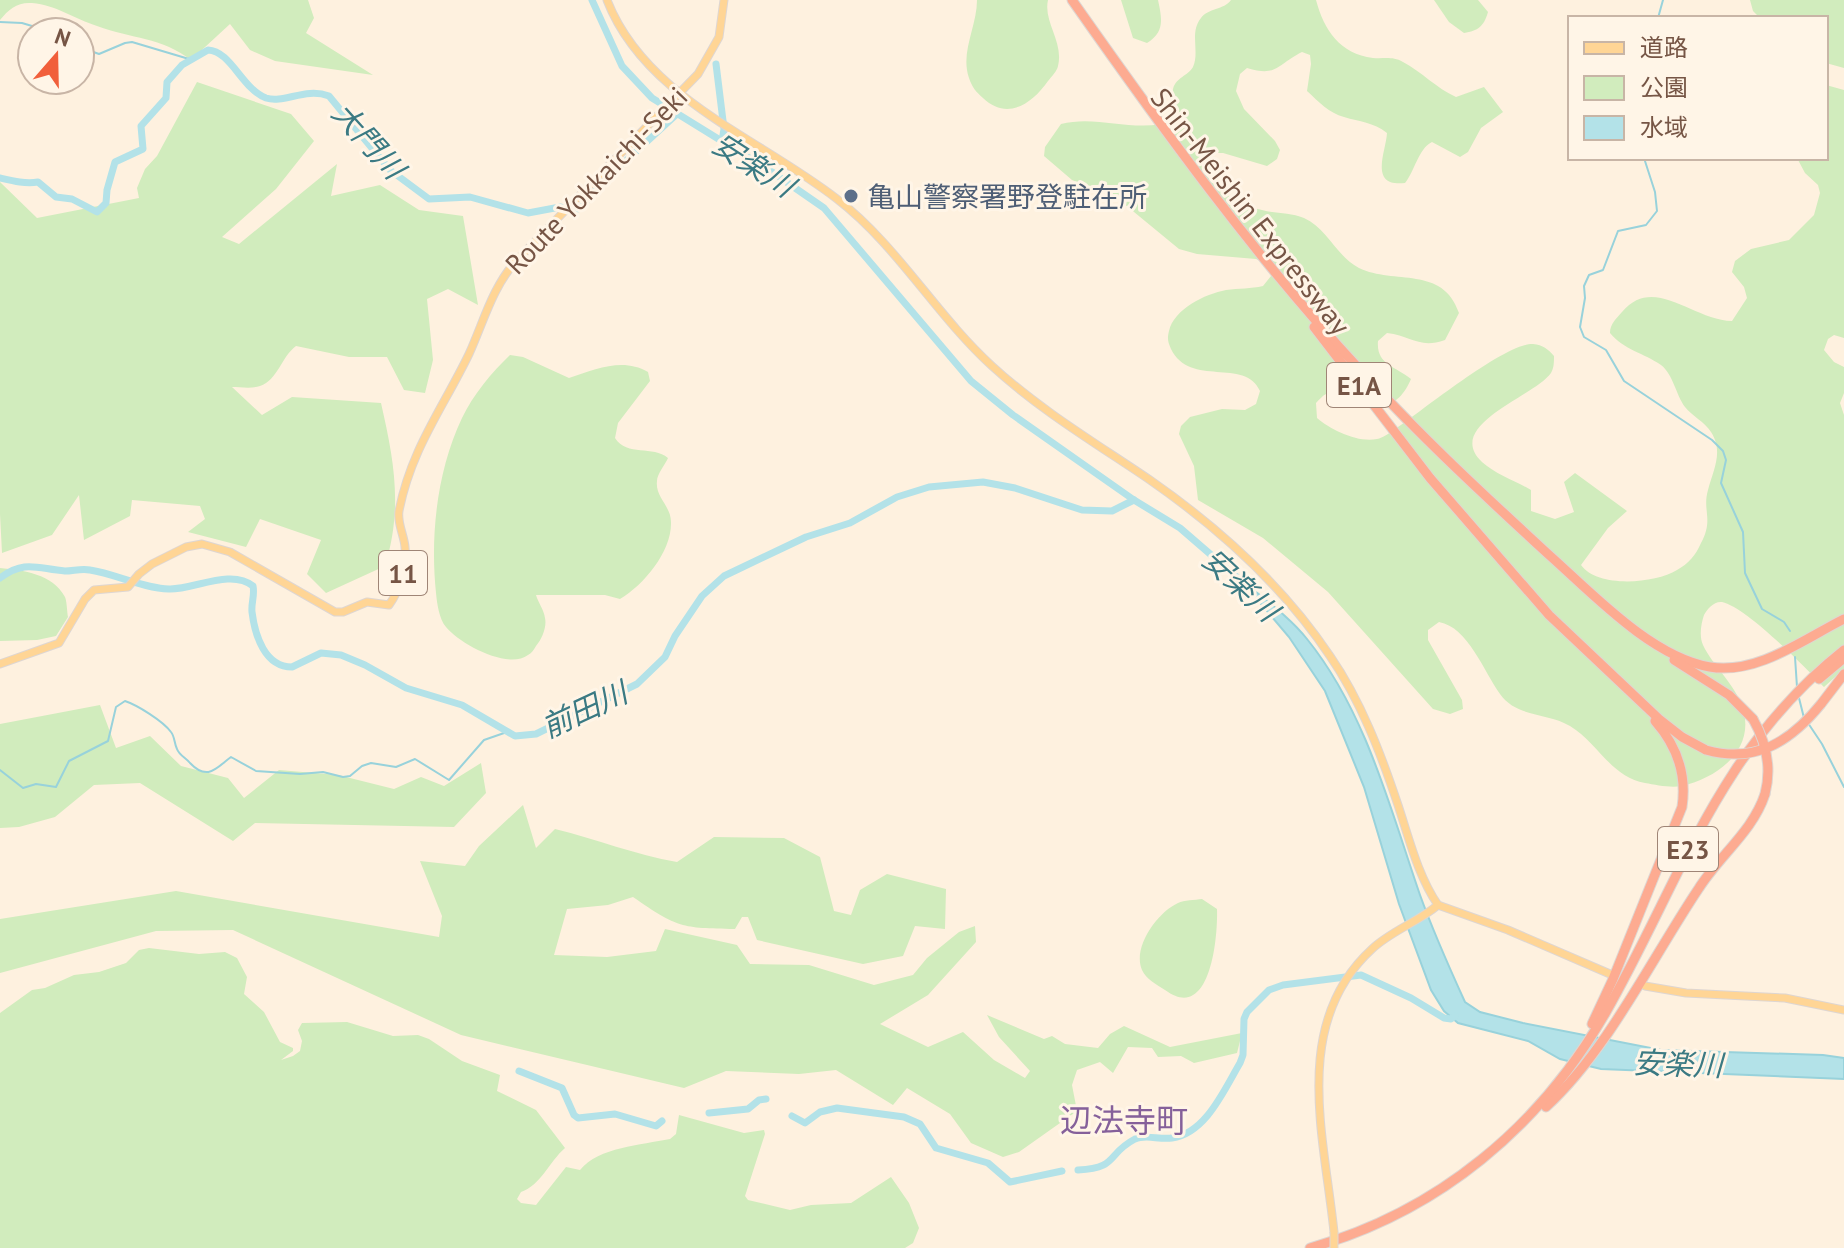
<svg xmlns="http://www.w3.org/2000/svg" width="1844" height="1248" font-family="'PT Sans','Noto Sans JP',sans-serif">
	<rect width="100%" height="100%" fill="#fef1df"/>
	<g fill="#d1ecbd">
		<path d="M0,0H308L314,18L306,33L373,75L275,61L250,50L230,24L191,60C161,37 132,39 97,26C75,19 56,5 32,3C17,2 9,9 0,20Z"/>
		<path d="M977,0H1048C1043,22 1064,42 1058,66C1057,71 1052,76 1048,81C1032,104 1007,121 983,98C976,92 972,87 969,78C960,52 977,27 977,0Z"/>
		<path d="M1121,0H1158C1162,19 1165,32 1147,43L1133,38Z"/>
		<path d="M1231,0H1316C1324,30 1340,54 1373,58C1385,59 1392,56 1403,62C1422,72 1436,88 1456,97L1484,87L1503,112L1481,128L1468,152L1460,157L1432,142C1418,149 1415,171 1405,183C1368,187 1386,152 1387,133C1373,122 1360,122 1344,117C1329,113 1319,102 1307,91L1311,64L1310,55L1302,52C1276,65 1278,77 1247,68L1240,74L1236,91L1244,109L1275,141L1280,150L1277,159L1267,166L1223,153H1212L1205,174C1219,191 1240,206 1262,210C1276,214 1290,212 1304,218C1327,228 1336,256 1359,268C1394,285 1443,265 1459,313L1445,340C1419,349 1412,336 1387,333L1378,341C1376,365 1395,366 1411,379C1388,432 1355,384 1326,394C1322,396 1319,400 1316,403L1317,418C1331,430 1358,443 1377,439C1383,438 1389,433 1394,430C1421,412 1505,343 1533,344C1543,345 1548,349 1554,356C1554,362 1554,368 1551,373C1534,397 1443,425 1482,462C1495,474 1516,481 1531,490V511L1555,519L1574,512L1564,482L1575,473L1627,511L1608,528L1581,565C1597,588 1654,584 1677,570C1688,564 1696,555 1701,543C1714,519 1702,511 1708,490C1713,470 1724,452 1711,432C1705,422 1692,416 1685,407C1676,395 1673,374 1661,365C1644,353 1624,350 1610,333C1610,324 1616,319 1622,312C1654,274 1692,320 1732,321L1747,298L1744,287L1732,272L1735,261L1751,249L1789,240L1814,215L1820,193L1818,185L1805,173L1797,158H1826V85L1844,90V338L1834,335L1828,339L1824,350L1834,362L1844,367V393L1840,403L1844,415V669L1824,687C1805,667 1746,607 1722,602C1714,601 1707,609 1704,615C1701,624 1699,636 1703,645C1713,666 1734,683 1742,706C1757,748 1719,778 1681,786C1671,788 1656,785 1645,783C1611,777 1598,743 1570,726C1547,712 1517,718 1500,694C1484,672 1468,627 1439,622L1428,630V640L1462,700L1463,709L1450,714L1433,709L1328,592L1263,538L1198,500L1194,466L1179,434L1181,426L1190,417L1222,409L1245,410L1256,404L1260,391C1245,357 1190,388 1171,349C1168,342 1167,339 1169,331C1174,309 1205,294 1226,290C1239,288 1251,289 1263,286L1271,276L1270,265L1256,259L1197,254L1179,249L1117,198L1072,180L1044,156L1045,147L1061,124C1099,114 1137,135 1176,120C1177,109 1170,99 1173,89C1176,77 1188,76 1193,67C1200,51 1189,33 1201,18C1208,8 1224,10 1231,0Z"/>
		<path d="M1434,0H1478L1488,12C1484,26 1478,31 1464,33L1449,22Z"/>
		<path d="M1750,0H1844V68L1826,63V18H1760L1753,11Z"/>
		<path d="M197,82L291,114L314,141L276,189L222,237L239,244L337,164L331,196L380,185L419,210L463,216L478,305L448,289L427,299L433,360L425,393L404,390L387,357H349L296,346C281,357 278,380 260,386C252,389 240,387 232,387L262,415L292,397L381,403C394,460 403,508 385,566L326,593L307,574L321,540L260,519L246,547L188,532L205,519L200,506L132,500L130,516L84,540L79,495L52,535L2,553L0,514V182L37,218L139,198L137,188L145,169L157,156Z"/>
		<path d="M510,355L523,357L569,378C596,369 623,357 648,372L650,381L618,423L615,438C627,457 653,445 668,458C665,465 657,474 657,481C655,497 671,506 671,522C672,551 644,585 620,599L605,595H536C538,602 544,610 545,618C547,627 542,639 536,646C534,649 532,653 528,655C508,670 460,644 446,627C439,619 437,603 436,593C430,535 437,471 462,418C473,395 492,372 510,355Z"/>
		<path d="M0,568C23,570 53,574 65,597C67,602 67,612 68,617L56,636L37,640L0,641Z"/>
		<path d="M100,705L116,748L150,736L181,766L228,778L244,798L279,770L338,775L394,789L421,777L444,786L481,763L486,793L454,827L255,823L233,841L140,783L94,785L55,817L19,827L0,828V724Z"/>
		<path d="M523,805L536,848L555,829C597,839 635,855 677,862L714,837L784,838L820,857L834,911L851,915L860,890L887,874L946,889L945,929L915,926L903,956L863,964L757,940L748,917H742L735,929C681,928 678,928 633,897L608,905L567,909L554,955L607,957L656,951L665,929L737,945L750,964L809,965L874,985L913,975L927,958L959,932L975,926L976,942L928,995L880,1024L928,1047L963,1032L994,1060L1025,1078L1030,1071L999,1037L987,1015L1044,1039L1052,1036L1065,1044L1098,1048L1110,1034L1124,1026L1170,1047L1242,1033L1237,1053L1194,1063L1181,1056L1158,1057L1152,1048L1128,1047L1113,1073L1100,1062L1077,1070L1072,1085L1077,1111L1019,1152L1003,1157L971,1143L950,1114L907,1088L893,1105L836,1070L799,1074L726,1071L684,1088L461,1035L233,930L156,931L0,973V919L176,891L439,937L442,916L420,861L465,866L479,846Z"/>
		<path d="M1202,899L1217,909C1218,936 1211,1024 1165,990C1157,985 1146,979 1142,970C1132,947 1158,912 1178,903C1184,900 1195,900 1202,899Z"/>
		<path d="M149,948L199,954L225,952L237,958L247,977L244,994L264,1012L280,1042L293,1048V1051L281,1060L293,1056L300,1051L302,1041L298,1030L302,1023L347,1022L393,1036L418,1035L429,1039L462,1061L500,1075L497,1091L536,1110L565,1148C549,1162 541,1185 521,1192L517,1199L521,1203L536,1205L566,1167L580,1170C599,1147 641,1145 670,1139L676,1134L679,1115L744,1133L764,1130L765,1134L745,1196L748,1200L790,1210L811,1205L851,1203L891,1177L909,1203L919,1228L913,1243L905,1248H0V1013L32,990L45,988L74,975L99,972L126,963L139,950Z"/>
	</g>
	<path fill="#b3e2e8" stroke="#98d2db" stroke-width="2" d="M1239,578C1261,597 1289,616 1307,639C1366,712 1390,808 1420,895C1433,931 1449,967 1465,1002L1480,1012L1523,1023L1661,1050L1823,1055L1844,1058V1079L1601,1069L1560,1059L1528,1041L1458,1023L1444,1011L1431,990L1399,904L1364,787L1325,691L1289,637Z"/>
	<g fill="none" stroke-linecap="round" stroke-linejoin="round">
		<g stroke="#98d2db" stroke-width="2">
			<path d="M1658,18L1663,0"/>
			<path d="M0,22L22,23L52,32"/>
			<path d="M80,43L88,50L99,54L125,43L132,42L189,59"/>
			<path d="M1644,158L1655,192L1657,211L1646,225L1618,231L1603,270L1589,275L1584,286L1585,298L1580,327L1584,337L1606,350L1624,381L1712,440L1723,451L1726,460L1721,483L1743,532L1745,573L1762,609L1784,622L1790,631"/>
			<path d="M1795,657L1797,687"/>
			<path d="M1799,698L1804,718"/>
			<path d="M1808,723L1822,744L1844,787"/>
			<path d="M0,770L23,788L36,784L56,787L69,761L108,741L116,707L125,701C137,705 163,721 171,732C175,737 174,743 177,749C179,755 186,758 190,763C208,782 217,767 231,757L256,771L300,774L323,772L343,777L350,776L362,766L371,763L396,767L415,759L449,780L484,740L507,732"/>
		</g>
		<g stroke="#b3e2e8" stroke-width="7">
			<path d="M592,0L622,66L652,98L772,172L824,208L971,381L1013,415L1134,500L1180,528L1246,585"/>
			<path d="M716,64L724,129L722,141"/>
			<path d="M0,178C13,181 25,184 38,182L56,197L72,199L97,212L106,203L107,190L115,162L143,149L141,126L166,98L167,82L182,65L208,50C231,51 242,89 266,98C284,104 305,87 329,96L390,170L429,199L470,197L528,213L560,207L571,210L582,208L593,191L677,114"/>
			<path d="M0,578C25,559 38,569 65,571C73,571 82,568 90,570C116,574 142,588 169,589C193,590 231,568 253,586C255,595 251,603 252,612C255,636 265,667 292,667L321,653L341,655L365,665L406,688L462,705L515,736L536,734L637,684L665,657L675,636L702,596L724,576L806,537L850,523L897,497L929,487L983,482L1015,488L1082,510L1112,511L1134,500"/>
			<path d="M519,1071L562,1088L574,1115L578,1118L615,1114L656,1126L662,1121"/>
			<path d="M709,1113L748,1109L759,1100L766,1099"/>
			<path d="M792,1116L805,1123L820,1112L837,1108L904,1117L920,1124L936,1148L988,1163L1010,1182L1062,1171"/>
			<path d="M1078,1170C1119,1168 1106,1154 1135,1139C1146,1134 1159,1140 1172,1138C1206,1133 1224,1090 1240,1063L1243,1055L1244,1019L1247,1012L1269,990L1283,985L1361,975L1411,998L1444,1018L1451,1019L1455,1016"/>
		</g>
		<defs>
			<g id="major">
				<path d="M607,0C645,98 759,138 837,199C897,245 936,315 992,366C1040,410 1097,444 1150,480C1219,528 1284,587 1330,656C1361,701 1381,754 1398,805C1409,838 1418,876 1438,905C1418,922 1391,931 1372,949C1291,1023 1324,1135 1334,1232"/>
				<path d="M0,664L59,643L85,599L94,590L128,587L139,574L152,564L186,547L202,544L230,552L335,612H343L367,602L389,605C400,590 407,566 405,547C404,535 397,523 399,511C411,449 443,408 469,354C484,321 492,288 516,261L698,74L719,37L724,0"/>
				<path d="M1438,905L1508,930L1610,974"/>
				<path d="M1645,986L1686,993L1785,998L1844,1010"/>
			</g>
			<g id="highway">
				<path d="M1072,0C1162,128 1255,257 1362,372C1420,436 1484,495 1548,554C1591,592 1651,657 1710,667C1757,675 1804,639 1844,619"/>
				<path d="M1314,327L1430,478L1549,615L1659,719L1682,737L1706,750"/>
				<path d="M1674,660L1729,695L1753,719"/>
				<path d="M1819,679L1844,658"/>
				<path d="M1821,704L1844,674"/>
				<path d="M1592,1024L1613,979L1682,807C1687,774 1677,746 1655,721"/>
				<path d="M1546,1107C1608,1050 1652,958 1699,888C1720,855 1753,831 1765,794"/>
				<path d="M1310,1248C1438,1212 1540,1127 1606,1012C1682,878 1717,751 1844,650"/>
			</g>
		</defs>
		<use href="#major" stroke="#ded6d2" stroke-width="9"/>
		<use href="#highway" stroke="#ded6d2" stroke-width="11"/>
		<use href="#major" stroke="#ffd595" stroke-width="7"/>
		<use href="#highway" stroke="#fdab91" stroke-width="9"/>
		<defs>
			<path id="major-bridge" d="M1334,1232V1248"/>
			<g id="highway-bridge">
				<path d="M1753,719C1766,742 1772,767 1765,794"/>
				<path d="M1706,750C1756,764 1791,741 1821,704"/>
			</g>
		</defs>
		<use href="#major-bridge" stroke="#ded6d2" stroke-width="9" stroke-linecap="butt"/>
		<use href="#highway-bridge" stroke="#ded6d2" stroke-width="11" stroke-linecap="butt"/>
		<use href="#major-bridge" stroke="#ffd595" stroke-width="7"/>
		<use href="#highway-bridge" stroke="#fdab91" stroke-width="9"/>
	</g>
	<circle fill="#5c6f8a" stroke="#fff5e7" stroke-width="3" cx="851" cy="196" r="8"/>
	<g text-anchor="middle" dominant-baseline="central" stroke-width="6" stroke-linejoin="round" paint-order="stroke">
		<g fill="#fff5e7" stroke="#9f8576" stroke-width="2">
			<rect x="1327" y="363" width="64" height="44" rx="6"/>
			<rect x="379" y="551" width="48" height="44" rx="6"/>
			<rect x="1658" y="827" width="60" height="44" rx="6"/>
		</g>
		<g font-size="26" font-weight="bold" fill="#765545">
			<text x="1359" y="385">E1A</text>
			<text x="403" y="573">11</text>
			<text x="1688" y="849">E23</text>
		</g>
		<g font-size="28" fill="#765545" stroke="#fff5e7">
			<text transform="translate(596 180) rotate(-46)">Route Yokkaichi-Seki</text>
			<text transform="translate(1251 211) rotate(52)">Shin-Meishin Expressway</text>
		</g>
		<g font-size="28" fill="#4e5e75" stroke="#fff5e7" text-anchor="start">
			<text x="867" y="196">亀山警察署野登駐在所</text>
		</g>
		<g font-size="30" font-style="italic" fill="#3b7a83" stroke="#fff5e7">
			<text transform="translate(369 140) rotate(48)">大門川</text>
			<text transform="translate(754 164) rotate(33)">安楽川</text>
			<text transform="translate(1241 584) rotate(43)">安楽川</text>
			<text transform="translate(584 709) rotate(-25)">前田川</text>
			<text transform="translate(1678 1063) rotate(2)">安楽川</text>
		</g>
		<g font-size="32" fill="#85609a" stroke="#fff5e7">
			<text x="1124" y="1120">辺法寺町</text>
		</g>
	</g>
	<rect x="1568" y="16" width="260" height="144" fill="#fff5e7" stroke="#c8b5a6" stroke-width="2"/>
	<rect x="1584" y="42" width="40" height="12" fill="#ffd595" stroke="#c8b5a6" stroke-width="2"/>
	<text x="1640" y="56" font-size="24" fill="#765545">道路</text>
	<rect x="1584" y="76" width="40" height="24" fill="#d1ecbd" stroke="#c8b5a6" stroke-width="2"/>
	<text x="1640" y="96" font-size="24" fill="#765545">公園</text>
	<rect x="1584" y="116" width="40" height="24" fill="#b3e2e8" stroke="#c8b5a6" stroke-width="2"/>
	<text x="1640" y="136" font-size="24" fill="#765545">水域</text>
	<g transform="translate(56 56) rotate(20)"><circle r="38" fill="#fff5e7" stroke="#c8b5a6" stroke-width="2"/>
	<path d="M0-6L14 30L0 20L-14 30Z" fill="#f15f3b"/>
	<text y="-12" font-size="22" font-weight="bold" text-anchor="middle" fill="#765545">N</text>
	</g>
</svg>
